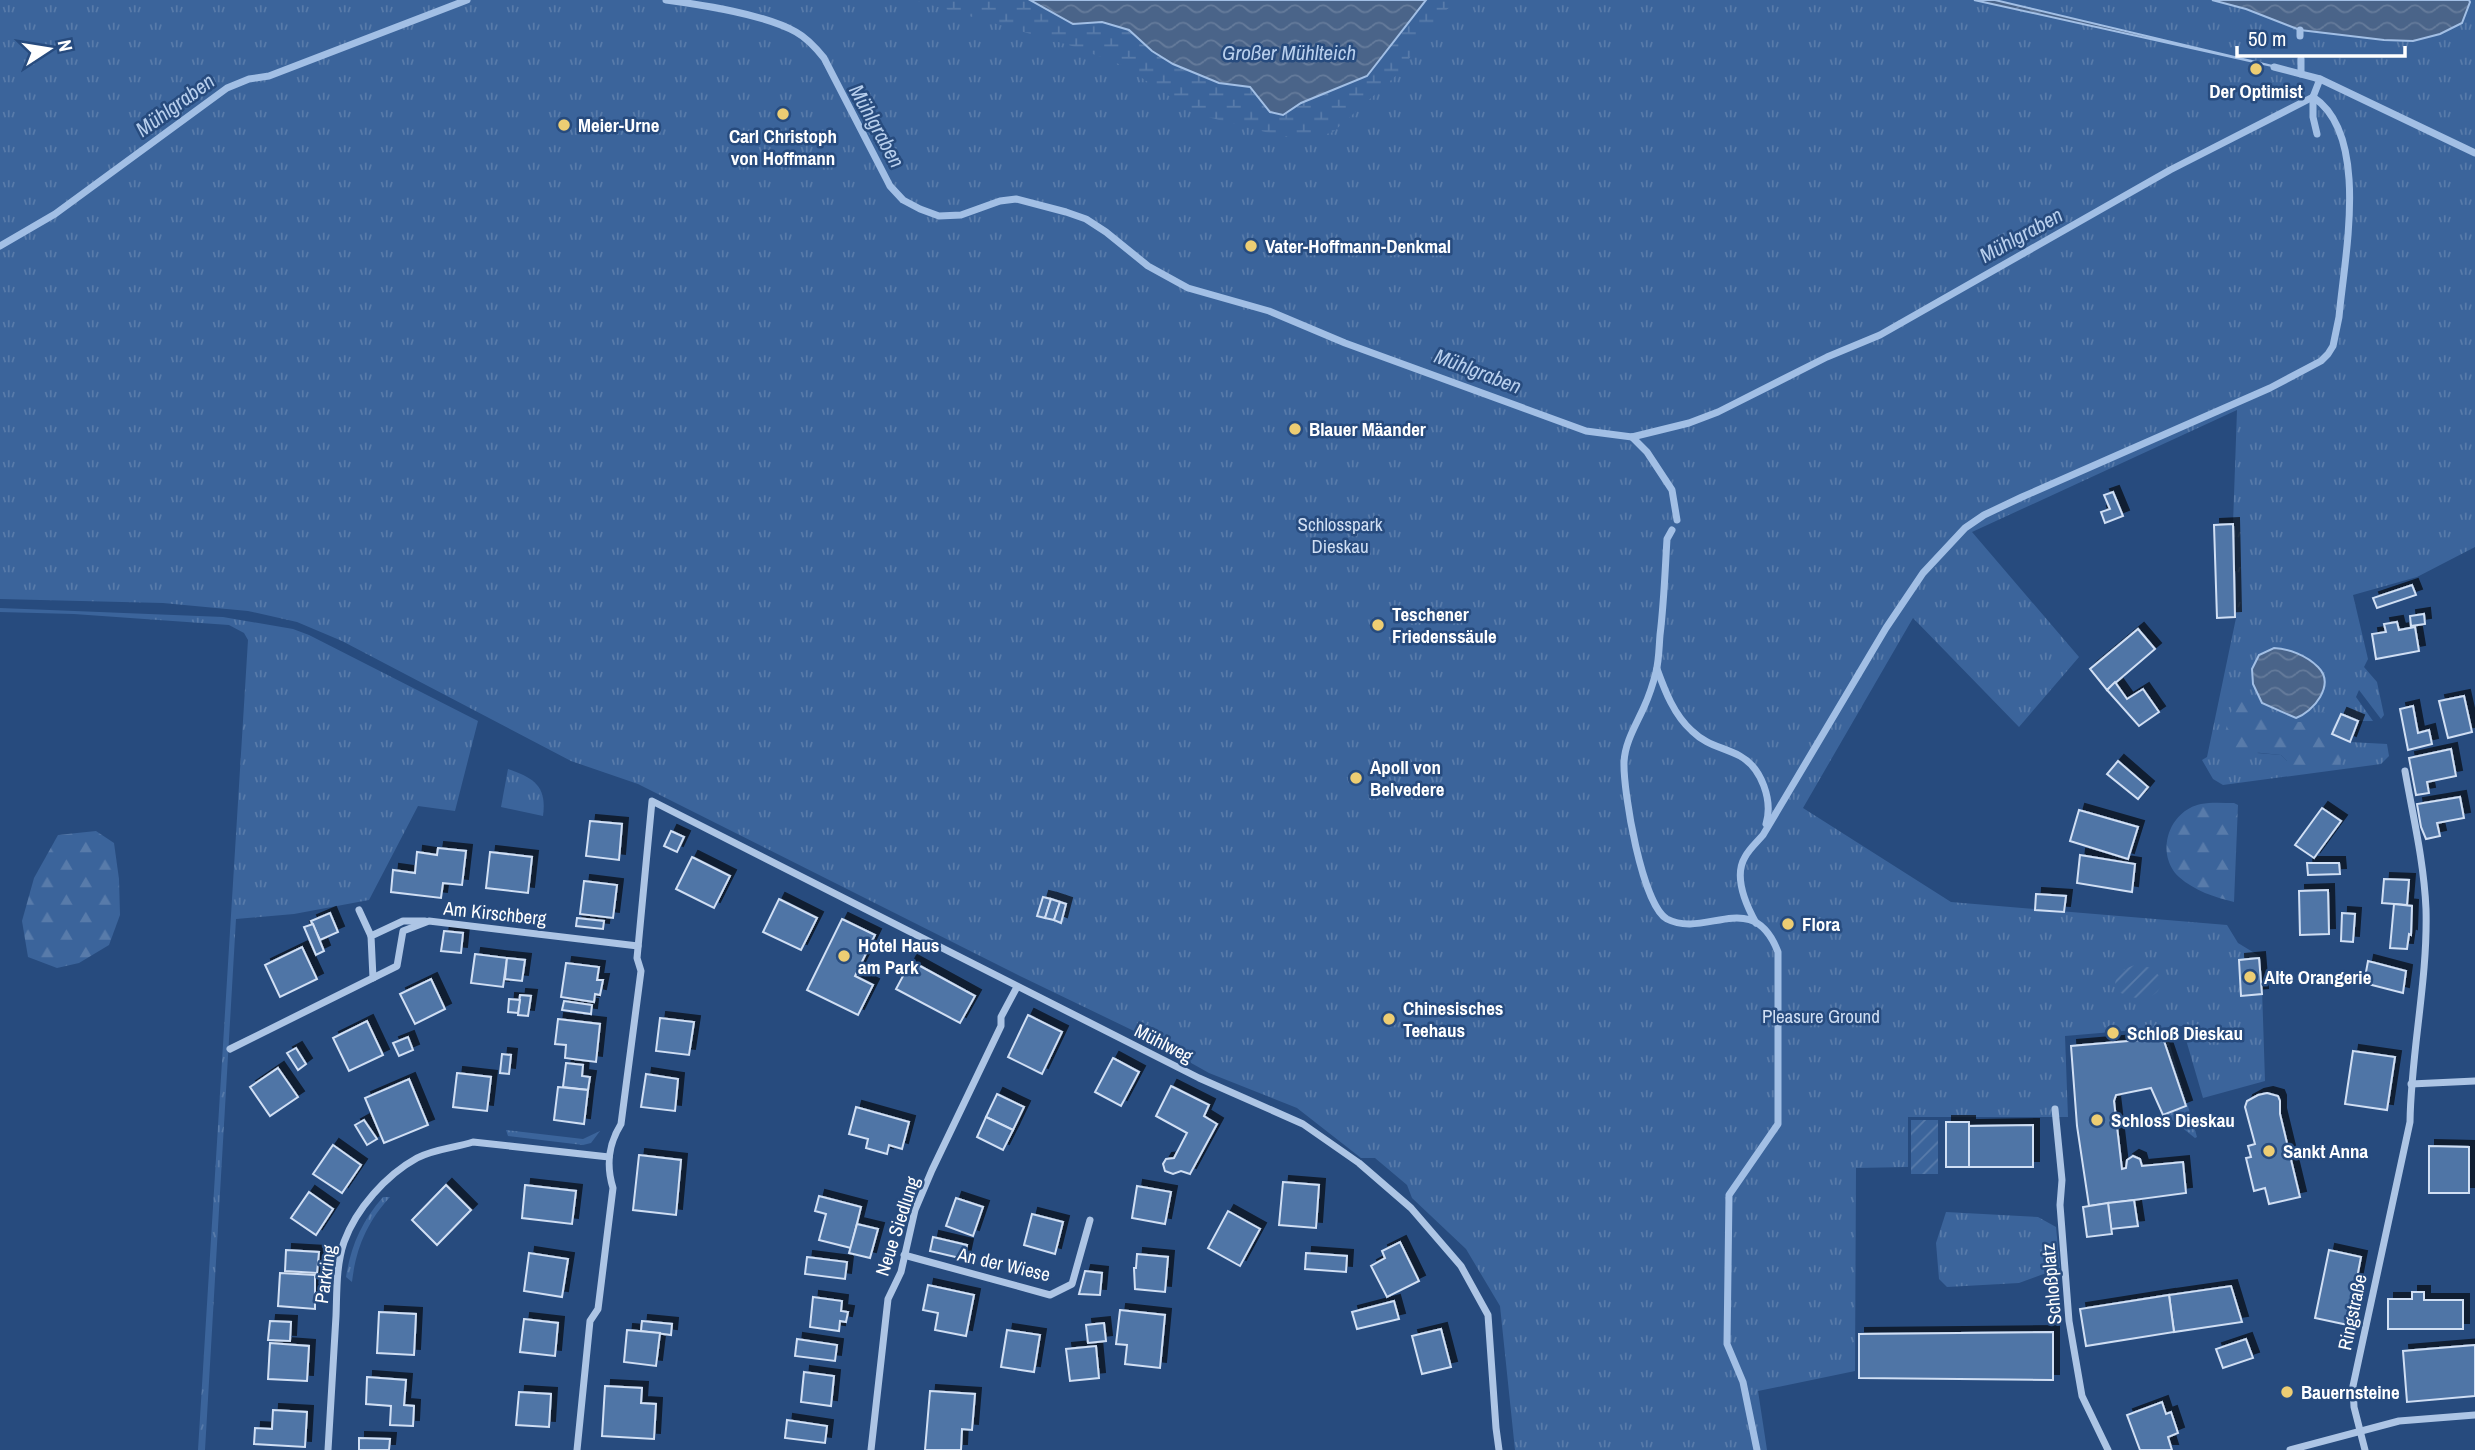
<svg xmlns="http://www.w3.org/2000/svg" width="2475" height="1450" font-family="'Archivo Narrow',sans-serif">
	<defs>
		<pattern id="grass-tufts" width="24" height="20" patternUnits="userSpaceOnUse" patternTransform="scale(1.75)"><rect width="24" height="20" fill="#3b649b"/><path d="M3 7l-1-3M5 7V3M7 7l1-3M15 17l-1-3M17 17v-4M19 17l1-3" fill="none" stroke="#587baa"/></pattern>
		<pattern id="forest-firs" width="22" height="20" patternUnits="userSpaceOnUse" patternTransform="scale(1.75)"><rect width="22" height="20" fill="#3b649b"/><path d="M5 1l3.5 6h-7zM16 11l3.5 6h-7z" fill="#587baa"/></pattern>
		<pattern id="wetland-marsh" width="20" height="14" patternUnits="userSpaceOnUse" patternTransform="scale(1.75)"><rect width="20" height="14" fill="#3b649b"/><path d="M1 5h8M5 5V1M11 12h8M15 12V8" fill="none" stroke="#587baa"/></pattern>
		<pattern id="garden-furrows" width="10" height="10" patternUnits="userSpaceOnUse" patternTransform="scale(1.75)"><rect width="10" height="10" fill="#3b649b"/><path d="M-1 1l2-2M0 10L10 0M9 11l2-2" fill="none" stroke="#587baa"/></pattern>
		<pattern id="water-waves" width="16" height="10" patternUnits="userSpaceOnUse" patternTransform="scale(1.75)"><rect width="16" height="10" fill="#4a6489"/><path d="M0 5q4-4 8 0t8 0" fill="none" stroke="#657b9b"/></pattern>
		<filter id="shadow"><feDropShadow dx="6" dy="-6" stdDeviation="0" flood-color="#0009"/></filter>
	</defs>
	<rect width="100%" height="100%" fill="#274b7e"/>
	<g fill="url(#grass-tufts)">
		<path d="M0,0H2475V547L2417,577L2353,595L2368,659L2364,667L2377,682L2384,715L2381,719L2359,690L2356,697L2373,721H2358L2340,713L2257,753L2281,755L2287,761L2332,734L2350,742L2387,744L2389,756L2381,764L2223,785L2213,779L2202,760L2207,757L2236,618L2233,524L2237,410L1972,532L2079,657L2019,727L1913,618L1803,808L1951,902L2227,925L2238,943L2261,957L2265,1081L2203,1098L2182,1026L2065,1036L2068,1117H1908V1167L1856,1168L1855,1371L1758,1391L1767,1450H1515L1500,1306L1466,1249L1412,1198L1407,1185L1375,1158H1361L1297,1108L1209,1073L1134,1031L1020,976L638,784L571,761L342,641L297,622L248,611L163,603L0,599Z"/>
		<path d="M0,608L223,617L293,629L309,635L478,721L455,811L418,806L369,900L294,914L236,919L205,1450H198L248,640L244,633L229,625L74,614L0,612Z"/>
		<path d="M508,769C534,778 547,786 543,816L501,807Z"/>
		<path d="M2160,1033L2168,1038L2197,1137L2195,1138L2166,1115L2187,1106L2164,1037L2125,1040V1037Z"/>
		<path d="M506,1130L583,1139L600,1131L591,1143L583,1145L508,1136Z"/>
		<path d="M383,1197H390C367,1222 356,1248 352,1282L346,1277C351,1245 362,1221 383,1197Z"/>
		<path d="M1946,1212L2038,1217L2056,1227L2060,1268L2019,1283L1947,1287L1939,1279L1936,1243Z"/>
	</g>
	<g fill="url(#forest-firs)">
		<path d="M2240,683L2251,699L2289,722H2303L2317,713L2339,710L2341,714L2332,734C2341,746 2345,753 2338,767L2294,774L2288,771L2287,761L2281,755L2232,750L2218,755Z"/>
		<path d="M2234,803L2238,805L2234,902C2214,897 2195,891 2179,877C2155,854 2168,811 2201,804C2211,802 2223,803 2234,803Z"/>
		<path d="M96,831L114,843L119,879L120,915L109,945L79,963L57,968L28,957L22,921L34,878L58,835Z"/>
	</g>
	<path fill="url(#wetland-marsh)" d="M914,0H1030L1073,24L1102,22L1129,30L1152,51L1219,83L1250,87L1270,112L1282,115L1301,103L1367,76L1426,0H1458L1437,18L1400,72L1333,132L1314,138L1285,137L1196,114L1124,66L1072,46Z"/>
	<g fill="url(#garden-furrows)">
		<path d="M2136,965L2152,968L2162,979C2160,1004 2131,1001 2116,990C2112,976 2123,968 2136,965Z"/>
		<rect x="1911" y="1120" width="27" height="54"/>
	</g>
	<g fill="url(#water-waves)" stroke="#a2bfe5" stroke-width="2">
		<path d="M1030,0H1426L1367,76L1301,103L1283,115L1270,112L1250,87L1219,83L1173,64L1152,51L1129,30L1102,22L1073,24Z"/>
		<path d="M1974,0H1995L2281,68Z"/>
		<path d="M2212,0H2469L2470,2L2462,23L2440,34L2413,41L2384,40L2300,30L2246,9Z"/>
		<path d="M2274,648C2289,649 2306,655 2318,667C2336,685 2313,712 2296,718L2262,703L2253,684L2252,669L2259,655Z"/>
	</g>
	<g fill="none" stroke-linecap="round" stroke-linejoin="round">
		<g stroke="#a2bfe5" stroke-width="7">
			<path d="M666,0C703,5 764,14 796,32C807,38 816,48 824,58L890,186L903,200L920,209L939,216L961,215L1000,201L1016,199L1066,212L1086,219L1106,232L1148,266L1188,288L1269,311L1345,343L1586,431L1632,437L1689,423L1718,412L1827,357L1880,335L2170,170L2313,97L2320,79"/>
			<path d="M2300,36V30"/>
			<path d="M2301,59V74"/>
			<path d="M2274,67L2320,79L2475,153"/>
			<path d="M2313,97V117L2317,134"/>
			<path d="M0,246L55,214L227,88L249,79L269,76L467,0"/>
			<path d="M1632,437L1647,452L1672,490L1677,520"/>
			<path d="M1672,530L1667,539C1665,571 1664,603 1660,635C1659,647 1659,660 1656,672C1653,684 1649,696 1644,707C1636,725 1625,742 1624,762C1623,791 1642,905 1667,919C1706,939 1753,887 1778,952V1124L1729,1195L1727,1344L1743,1382L1757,1450"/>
			<path d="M1657,669C1665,691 1674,715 1692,731C1706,745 1723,747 1740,756C1762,768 1773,801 1766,824"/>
			<path d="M1756,923C1746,905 1733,877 1745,857C1749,849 1757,842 1763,835L1886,628L1923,573L1965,528L1984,515L2022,497L2270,388L2321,361L2328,354L2333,346L2339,317C2344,259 2371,135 2313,97"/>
		</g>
	</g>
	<g fill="#5074a6" stroke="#d0dff4" stroke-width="2" filter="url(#shadow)">
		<path d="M2113,492L2123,516L2105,523L2101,512L2110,509L2104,495Z"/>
		<path d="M2233,524L2235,617L2217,618L2214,525Z"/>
		<path d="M2412,585L2416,595L2377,608L2373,598Z"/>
		<path d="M2424,614L2425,624L2411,626L2410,616Z"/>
		<path d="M2397,622L2399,630L2415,627L2419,651L2376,659L2372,634L2386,632L2384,624Z"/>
		<path d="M2138,629L2155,649L2107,690L2090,669Z"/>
		<path d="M2115,682L2127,699L2143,689L2159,712L2139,726L2107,690Z"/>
		<path d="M2464,696L2472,732L2448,738L2439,701Z"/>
		<path d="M2413,706L2418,733L2429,730L2432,744L2408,750L2400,709Z"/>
		<path d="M2341,714L2358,721L2350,742L2332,734Z"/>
		<path d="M2451,749L2456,776L2427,782L2429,793L2416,795L2409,758Z"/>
		<path d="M2118,761L2148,787L2138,799L2107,774Z"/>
		<path d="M2460,797L2464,818L2437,823L2440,836L2426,839L2421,827L2417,804Z"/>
		<path d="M2322,808L2341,821L2314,858L2295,845Z"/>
		<path d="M2079,810L2138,827L2128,859L2070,841Z"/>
		<path d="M590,821L622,824L619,860L586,856Z"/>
		<path d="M671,831L684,837L677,852L664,846Z"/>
		<path d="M438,848L466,851L462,885L443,883L441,898L391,892L393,870L415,873L417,852L437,855Z"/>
		<path d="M490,852L532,857L528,893L486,888Z"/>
		<path d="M2080,855L2135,864L2132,892L2077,883Z"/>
		<path d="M692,857L730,876L714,908L676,889Z"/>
		<path d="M2307,863H2339L2340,874L2308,875Z"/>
		<path d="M2384,879L2409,880L2407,905L2382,903Z"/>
		<path d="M584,881L617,885L613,918L580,914Z"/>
		<path d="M2328,890L2329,934L2300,935L2299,891Z"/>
		<path d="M2036,894L2066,896L2064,912L2035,910Z"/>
		<path d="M1043,897L1051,899L1045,918L1037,916Z"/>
		<path d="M779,899L817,918L801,950L763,932Z"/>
		<path d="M1051,899L1060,902L1054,920L1045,918Z"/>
		<path d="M1060,902L1066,904L1061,923L1054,920Z"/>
		<path d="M2394,904L2412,906L2411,935L2409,934L2407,949L2390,948Z"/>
		<path d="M330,913L338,932L320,940L311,921Z"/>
		<path d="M2342,913L2355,914L2353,942L2341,941Z"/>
		<path d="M577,918L604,921L603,929L576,926Z"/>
		<path d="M842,919L875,935L855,976L873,985L858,1015L807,990Z"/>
		<path d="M313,924L324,951L316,955L304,927Z"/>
		<path d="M444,931L463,933L461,953L441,951Z"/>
		<path d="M302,947L317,979L280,997L265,965Z"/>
		<path d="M475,954L507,958L503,987L471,983Z"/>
		<path d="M507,958L525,960L522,981L505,979Z"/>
		<path d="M2259,958L2262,994L2241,996L2239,960Z"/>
		<path d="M911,961L975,996L960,1023L896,989Z"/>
		<path d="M2368,961L2406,971L2403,993L2364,983Z"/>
		<path d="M566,963L599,967L597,980H603L600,995L595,994L594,1002L561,997Z"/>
		<path d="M431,979L445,1009L415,1024L400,994Z"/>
		<path d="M520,995L531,996L528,1016L518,1015Z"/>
		<path d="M509,999L520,1000L518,1013L508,1012Z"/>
		<path d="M564,1001L592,1005L591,1014L562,1010Z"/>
		<path d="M1028,1015L1062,1032L1042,1074L1008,1057Z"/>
		<path d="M660,1018L694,1022L689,1055L656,1051Z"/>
		<path d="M558,1019L600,1024L596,1062L565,1058L566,1045L555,1044Z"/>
		<path d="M367,1021L383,1055L349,1071L333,1038Z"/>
		<path d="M408,1037L413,1050L399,1056L393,1043Z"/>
		<path d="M2163,1038L2186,1106L2163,1115L2151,1088L2116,1095L2114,1101L2122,1169L2126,1168L2127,1160L2133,1156L2140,1159L2142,1166L2183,1162L2186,1193L2089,1206L2077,1126L2071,1046Z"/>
		<path d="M296,1048L306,1064L298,1070L287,1053Z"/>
		<path d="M2353,1051L2395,1057L2387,1110L2345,1104Z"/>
		<path d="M502,1054L511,1055L509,1074L500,1073Z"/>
		<path d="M1113,1058L1139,1072L1121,1106L1095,1092Z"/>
		<path d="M566,1063L583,1065L582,1076L590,1077L588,1090L563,1087Z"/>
		<path d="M278,1068L298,1097L270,1116L250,1087Z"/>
		<path d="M457,1073L491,1077L487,1111L453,1107Z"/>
		<path d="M646,1074L678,1079L675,1111L641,1107Z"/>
		<path d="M409,1079L428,1125L384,1143L365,1098Z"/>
		<path d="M1171,1086L1209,1105L1204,1116L1217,1124L1190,1174L1181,1171L1173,1174L1165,1171L1163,1164L1166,1159L1174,1158L1187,1133L1156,1116Z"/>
		<path d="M558,1087L588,1090L584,1124L554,1120Z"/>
		<path d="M2267,1093L2278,1096L2280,1101V1114L2300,1197L2269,1204L2265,1188L2254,1191L2246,1158L2251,1157L2248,1146L2255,1144L2245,1107L2247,1101L2258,1095Z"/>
		<path d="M997,1094L1024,1107L1013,1130L986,1117Z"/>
		<path d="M856,1107L909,1122L902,1149L889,1145L887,1154L866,1148L868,1139L849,1134Z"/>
		<path d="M986,1117L1013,1130L1003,1150L977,1137Z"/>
		<path d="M364,1120L377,1139L367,1145L355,1125Z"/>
		<rect x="1946" y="1122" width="23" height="45"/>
		<path d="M2033,1125V1167H1969V1126Z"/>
		<path d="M333,1145L361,1165L342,1193L313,1174Z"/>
		<path d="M2429,1146L2469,1147V1193H2429Z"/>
		<path d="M639,1155L681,1160L676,1215L633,1210Z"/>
		<path d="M1283,1182L1319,1185L1316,1228L1279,1225Z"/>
		<path d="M446,1185L471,1210L437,1245L412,1220Z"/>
		<path d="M525,1185L576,1191L572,1224L522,1218Z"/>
		<path d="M1137,1186L1171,1192L1165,1224L1132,1218Z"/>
		<path d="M309,1192L333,1209L316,1235L291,1218Z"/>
		<path d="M819,1196L861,1207L851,1248L819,1240L826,1214L815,1211Z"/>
		<path d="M956,1198L983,1207L973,1236L946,1226Z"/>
		<path d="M2134,1200L2138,1226L2111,1229L2108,1203Z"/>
		<path d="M2108,1203L2112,1234L2087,1237L2083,1207Z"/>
		<path d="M1228,1211L1260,1229L1240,1266L1208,1248Z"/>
		<path d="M1032,1214L1063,1222L1055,1254L1024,1245Z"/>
		<path d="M857,1224L878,1229L870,1258L849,1253Z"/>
		<path d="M933,1237L967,1245L964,1259L930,1251Z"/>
		<path d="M1400,1242L1419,1281L1387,1297L1371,1266L1385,1258L1382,1251Z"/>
		<path d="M286,1250L319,1252L317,1273L285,1271Z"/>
		<path d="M2329,1250L2361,1257L2348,1325L2315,1318Z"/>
		<path d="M529,1253L568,1259L562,1297L524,1291Z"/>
		<path d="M1306,1253L1347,1256L1346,1272L1305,1269Z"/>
		<path d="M1137,1254L1168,1257L1165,1292L1135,1289L1134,1268H1136Z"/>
		<path d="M807,1257L847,1262L845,1279L805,1274Z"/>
		<path d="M1085,1271L1102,1273L1100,1295L1079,1294Z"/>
		<path d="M280,1273L315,1275V1309L278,1306Z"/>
		<path d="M928,1285L974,1295L966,1336L935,1330L938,1313L923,1310Z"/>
		<path d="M2231,1286L2242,1322L2174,1332L2169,1295Z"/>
		<path d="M2412,1292H2424V1300H2463V1329H2388V1299H2412Z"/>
		<path d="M2169,1295L2174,1332L2086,1346L2080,1309Z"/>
		<path d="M813,1297L842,1301L841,1311L848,1312L846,1322L840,1321L839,1331L810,1327Z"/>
		<path d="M1394,1301L1399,1319L1357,1329L1352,1312Z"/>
		<path d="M1120,1310L1165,1315L1160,1368L1125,1364L1127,1345L1116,1344Z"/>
		<path d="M379,1312L416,1314L414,1355L377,1353Z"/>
		<path d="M524,1319L558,1323L555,1356L520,1352Z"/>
		<path d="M270,1321L291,1322L290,1341L268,1340Z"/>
		<path d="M642,1321L672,1324L671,1335L641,1331Z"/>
		<path d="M1104,1323L1106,1341L1088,1343L1086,1325Z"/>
		<path d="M1441,1329L1451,1367L1422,1374L1412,1336Z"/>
		<path d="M627,1330L660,1333L656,1366L624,1362Z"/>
		<path d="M1007,1330L1040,1335L1034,1372L1001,1367Z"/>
		<path d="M2053,1332V1380L1859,1378V1334Z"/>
		<path d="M797,1339L837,1345L835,1361L795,1356Z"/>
		<path d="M2246,1339L2253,1358L2223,1368L2216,1349Z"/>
		<path d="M270,1343L309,1346L307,1381L268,1379Z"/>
		<path d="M2475,1345V1396L2407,1402L2403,1351Z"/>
		<path d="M1096,1346L1099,1378L1070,1381L1066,1349Z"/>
		<path d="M804,1372L834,1376L831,1406L801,1402Z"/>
		<path d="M367,1377L406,1380L404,1405L414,1406L413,1426L390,1425L391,1406L366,1404Z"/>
		<path d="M605,1386L642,1388L641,1403L656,1404L654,1439L602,1436Z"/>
		<path d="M930,1391L975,1394L972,1430L962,1429L961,1450H925Z"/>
		<path d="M519,1392L551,1394L549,1427L516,1425Z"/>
		<path d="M2162,1402L2166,1414L2171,1412L2178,1433L2168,1437L2172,1450H2140L2127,1415Z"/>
		<path d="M273,1410L307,1412L305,1447L254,1444L255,1428L272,1429Z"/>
		<path d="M787,1420L827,1426L825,1443L785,1438Z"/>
		<path d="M359,1438L390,1439L389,1450H359Z"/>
	</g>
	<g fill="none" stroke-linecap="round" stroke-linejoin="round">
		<g stroke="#adc5e5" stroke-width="7">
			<path d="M359,910L371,936"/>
			<path d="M373,978L371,936L403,921H425"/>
			<path d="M230,1049L397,966L403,931L429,921L638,946"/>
			<path d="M2411,1084L2475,1081"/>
			<path d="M2055,1109L2062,1180L2060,1205L2069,1321L2082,1396L2108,1450"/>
			<path d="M904,1255L1050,1295L1072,1284L1090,1220"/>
			<path d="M328,1450C331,1405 333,1361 336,1316C337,1292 336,1265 344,1242C356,1209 386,1175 417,1158C434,1149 454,1148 473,1142L609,1157"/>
			<path d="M577,1450L590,1321L598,1309L613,1188C606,1165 608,1145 621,1124L641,971L637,958L652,801L1199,1078L1303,1124L1359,1163L1411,1208L1461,1266L1488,1315L1496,1428L1499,1450"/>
			<path d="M871,1450L888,1299L901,1272L915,1210L932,1170L1001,1026V1017L1017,987"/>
			<path d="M2290,1450L2399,1421L2475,1415"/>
			<path d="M2365,1450L2354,1407L2353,1386L2410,1122C2411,1051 2428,980 2426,909C2424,862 2413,816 2405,771"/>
		</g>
	</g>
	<g fill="#edcd73" stroke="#274b7e" stroke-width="2.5">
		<circle cx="2256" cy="69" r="7"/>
		<circle cx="783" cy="114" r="7"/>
		<circle cx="564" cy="125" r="7"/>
		<circle cx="1251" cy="246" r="7"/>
		<circle cx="1295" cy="429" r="7"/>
		<circle cx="1378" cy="625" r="7"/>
		<circle cx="1356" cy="778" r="7"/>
		<circle cx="1788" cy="924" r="7"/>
		<circle cx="844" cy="956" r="7"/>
		<circle cx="2250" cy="977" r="7"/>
		<circle cx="1389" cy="1019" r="7"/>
		<circle cx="2113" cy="1033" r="7"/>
		<circle cx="2097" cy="1120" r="7"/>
		<circle cx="2269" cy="1151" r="7"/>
		<circle cx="2287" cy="1392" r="7"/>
	</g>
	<g text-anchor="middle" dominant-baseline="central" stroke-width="5" stroke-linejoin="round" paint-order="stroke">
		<g font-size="19" font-weight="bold" fill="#fff" stroke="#274b7e" text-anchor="start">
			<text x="2256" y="91" text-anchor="middle">Der Optimist</text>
			<text x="578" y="125">Meier-Urne</text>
			<text x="783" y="136" text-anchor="middle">Carl Christoph<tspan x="783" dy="22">von Hoffmann</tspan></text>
			<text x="1265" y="246">Vater-Hoffmann-Denkmal</text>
			<text x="1309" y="429">Blauer Mäander</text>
			<text x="1392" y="614">Teschener<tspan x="1392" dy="22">Friedenssäule</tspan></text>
			<text x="1370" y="767">Apoll von<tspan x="1370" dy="22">Belvedere</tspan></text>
			<text x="1802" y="924">Flora</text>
			<text x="858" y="945">Hotel Haus<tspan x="858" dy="22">am Park</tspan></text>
			<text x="2264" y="977">Alte Orangerie</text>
			<text x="1403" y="1008">Chinesisches<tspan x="1403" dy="22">Teehaus</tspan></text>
			<text x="2127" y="1033">Schloß Dieskau</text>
			<text x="2111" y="1120">Schloss Dieskau</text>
			<text x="2283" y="1151">Sankt Anna</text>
			<text x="2301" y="1392">Bauernsteine</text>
		</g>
		<g font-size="19" fill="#d0dff4" stroke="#274b7e">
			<text x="1340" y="524">Schlosspark<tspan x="1340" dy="22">Dieskau</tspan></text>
			<text x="1821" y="1016">Pleasure Ground</text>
		</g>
		<g font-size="19" fill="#fff" stroke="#274b7e">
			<text transform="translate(495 913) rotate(6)">Am Kirschberg</text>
			<text transform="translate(1164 1043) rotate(27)">Mühlweg</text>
			<text transform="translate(897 1226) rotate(-72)">Neue Siedlung</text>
			<text transform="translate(1004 1264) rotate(13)">An der Wiese</text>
			<text transform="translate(325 1274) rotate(-82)">Parkring</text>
			<text transform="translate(2051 1284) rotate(-95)">Schloßplatz</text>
			<text transform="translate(2352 1312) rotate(-78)">Ringstraße</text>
		</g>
		<g font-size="21" font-style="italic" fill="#b8cfed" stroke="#274b7e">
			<text x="1289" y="52">Großer Mühlteich</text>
			<text transform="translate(175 105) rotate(-36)">Mühlgraben</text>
			<text transform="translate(877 126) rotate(61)">Mühlgraben</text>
			<text transform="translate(2021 235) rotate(-29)">Mühlgraben</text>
			<text transform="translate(1478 371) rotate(21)">Mühlgraben</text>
		</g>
	</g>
	<g transform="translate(49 49) rotate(78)" stroke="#274b7e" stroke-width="5" paint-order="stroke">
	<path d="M0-5L12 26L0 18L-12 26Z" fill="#ffffff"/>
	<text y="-10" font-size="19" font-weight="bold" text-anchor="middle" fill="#ffffff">N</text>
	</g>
	<path d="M2237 46v10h168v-10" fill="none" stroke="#ffffff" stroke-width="3.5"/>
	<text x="2248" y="46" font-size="21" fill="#ffffff" stroke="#274b7e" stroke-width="5" paint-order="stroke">50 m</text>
</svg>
